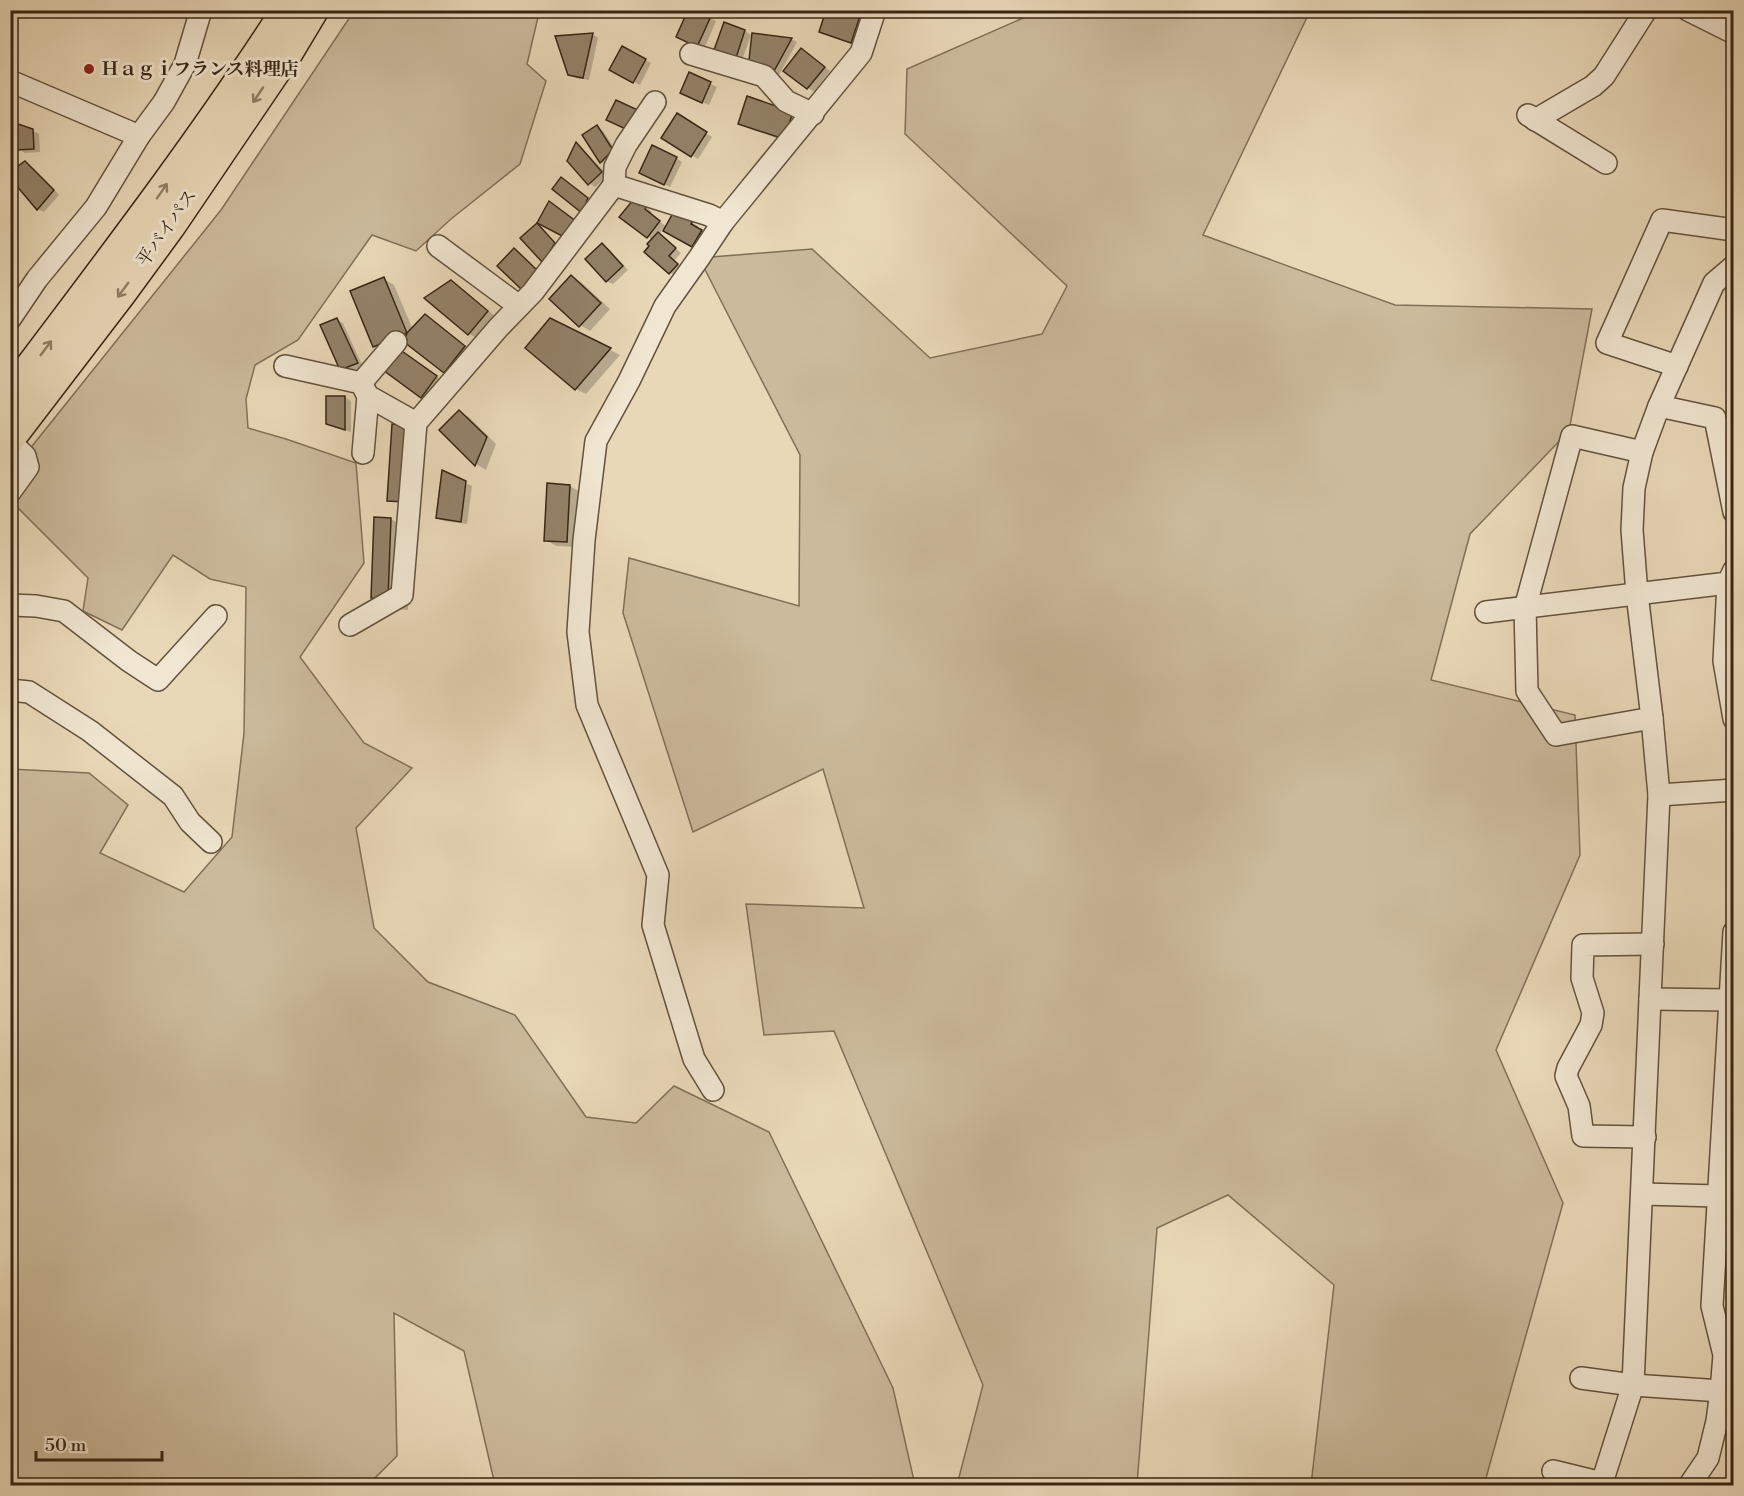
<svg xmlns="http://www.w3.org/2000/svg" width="1744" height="1496" font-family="'Libre Bodoni','Noto Serif JP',serif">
	<rect width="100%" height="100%" fill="#e9d8b8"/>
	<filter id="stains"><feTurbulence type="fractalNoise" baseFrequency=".00333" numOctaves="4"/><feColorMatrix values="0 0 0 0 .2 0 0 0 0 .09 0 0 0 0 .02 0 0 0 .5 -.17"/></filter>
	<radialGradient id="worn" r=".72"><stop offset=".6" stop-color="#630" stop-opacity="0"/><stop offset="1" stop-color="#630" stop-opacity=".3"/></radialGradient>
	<g fill="#cbba9c" stroke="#807058" stroke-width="1.5">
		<path d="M354,11H543L538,17L527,64L546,81L520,164L451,219L416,251L372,235L298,340L255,365L246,399L248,428L286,439L356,463L364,563L300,657L364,743L412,768L356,828L374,928L428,982L515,1015L586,1117L636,1123L674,1086L769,1132L893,1388L915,1485H495L464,1351L394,1313L397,1456L368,1485H11L10,769L89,773L128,805L100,853L184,892L232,837L244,733L246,587L210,579L173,555L122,630L83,611L88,578L13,503L34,471L29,450L221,210Z"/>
		<path d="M1039,11H1310L1203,235L1395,305L1592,309L1569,431L1470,534L1431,680L1575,715L1580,855L1496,1050L1563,1203L1484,1485H1311L1334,1285L1228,1195L1157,1228L1137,1485H957L983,1385L834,1031L764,1035L746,904L864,908L823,769L693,832L623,613L629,558L799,606L800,455L699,258L812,249L930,358L1042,334L1067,286L905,134L907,69Z"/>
	</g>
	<g fill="#0003">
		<path d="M828,10H874L862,47L831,37L821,31Z"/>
		<path d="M918,10H934L929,17Z"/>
		<path d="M710,18L716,21L704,49L678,37Z"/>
		<path d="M745,31L751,35L742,60L722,53Z"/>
		<path d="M592,34L598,38L589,80L576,78L569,74Z"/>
		<path d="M791,39L797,42L779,75L751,59Z"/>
		<path d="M622,48L651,63L640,85L611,70Z"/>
		<path d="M807,54L830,71L814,92L786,71Z"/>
		<path d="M690,74L717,87L709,105L688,96Z"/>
		<path d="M793,113L803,119L794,144L750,129L740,123Z"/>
		<path d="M677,115L712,137L698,159L664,138Z"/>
		<path d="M597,127L603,131L618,154L607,166L601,162L584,135Z"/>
		<path d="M32,130L39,134L40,152L25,153L19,149Z"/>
		<path d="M576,144L582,148L608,176L595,187L589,183Z"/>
		<path d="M676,158L682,162L670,187L647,176Z"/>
		<path d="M25,163L32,167L59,195L44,212L38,209Z"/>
		<path d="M633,202L647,208L652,212L650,214L667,227L683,220L684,218L698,226L697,229L707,235L698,249L663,229L659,234L681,253L674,261L683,269L676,277L646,252L652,240L622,217Z"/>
		<path d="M538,223L560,248L550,265L523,238Z"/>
		<path d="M603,245L609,249L628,270L613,284L606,281Z"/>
		<path d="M571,276L581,282L610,309L590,331L580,325Z"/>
		<path d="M384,279L394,285L413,330L425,316L435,322L474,352L455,377L445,372L408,343L384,352L374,346Z"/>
		<path d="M451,282L461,288L497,318L479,339L469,334Z"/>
		<path d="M337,320L343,323L363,367L348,373L341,369Z"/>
		<path d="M551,320L620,355L586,394L576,389L528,348Z"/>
		<path d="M409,357L446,383L432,403L385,370Z"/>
		<path d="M345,397L351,401V432L334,427L327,423Z"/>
		<path d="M459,412L469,417L496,444L486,470L476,464L441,430Z"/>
		<path d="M465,483L472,486L467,524L444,521L437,518Z"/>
		<path d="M570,486L580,492L577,547L556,546L546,540Z"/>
		<path d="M391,519L411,531L408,610L393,609L373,598Z"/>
	</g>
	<g fill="#938269" stroke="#362514" stroke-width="1.5">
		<path d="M688,10H698L711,16L697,47L676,37Z"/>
		<path d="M826,10H862L851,43L819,32Z"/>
		<path d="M724,22L745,30L736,58L714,50Z"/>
		<path d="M593,33L583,78L568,75L555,36Z"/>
		<path d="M752,33L792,38L773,73L749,60Z"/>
		<path d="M622,46L646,59L633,83L609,70Z"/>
		<path d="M801,48L825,67L807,89L783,71Z"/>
		<path d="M689,72L711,82L702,103L680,93Z"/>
		<path d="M747,96L793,112L784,139L738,124Z"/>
		<path d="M616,100L640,111L630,131L606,120Z"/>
		<path d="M677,113L707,132L691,157L661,138Z"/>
		<path d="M12,122L33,129L34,149L17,150Z"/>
		<path d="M597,125L613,150L600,163L582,135Z"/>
		<path d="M576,142L602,172L588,185L567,161Z"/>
		<path d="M652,145L677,157L664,185L639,173Z"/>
		<path d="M25,161L54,190L37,210L10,178V172Z"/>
		<path d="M561,177L588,198L582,213L552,189Z"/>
		<path d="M633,200L639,205L641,203L646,207L645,209L660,221L647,238L619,217Z"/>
		<path d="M549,201L577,222L566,238L537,223Z"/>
		<path d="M673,213L683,218L684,216L693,221L691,224L702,230L692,247L663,231Z"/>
		<path d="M537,223L555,243L543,263L520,238Z"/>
		<path d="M658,232L676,248L669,256L678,264L669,274L644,252L649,246L647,244Z"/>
		<path d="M602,243L623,266L606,282L585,259Z"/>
		<path d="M514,248L538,271L521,289L497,266Z"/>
		<path d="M571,275L601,303L579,327L549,299Z"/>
		<path d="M384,277L407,333L373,347L350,291Z"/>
		<path d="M451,280L488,311L468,335L424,298Z"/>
		<path d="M425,314L465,346L444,373L404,342L407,333Z"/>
		<path d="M337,318L358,363L340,370L320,325Z"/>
		<path d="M550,318L611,348L575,390L525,348Z"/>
		<path d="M399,349L437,376L421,398L383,370Z"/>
		<path d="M326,396H345V430L326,424Z"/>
		<path d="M459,410L487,437L475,466L439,430Z"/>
		<path d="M392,424L409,425L405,502L387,501Z"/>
		<path d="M442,470L466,481L461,522L436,518Z"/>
		<path d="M547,483L570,485L567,542L544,541Z"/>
		<path d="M374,517L391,518L388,599L371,598Z"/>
	</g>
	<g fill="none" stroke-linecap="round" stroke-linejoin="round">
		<defs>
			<g id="minor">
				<path d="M1688,10L1734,33"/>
				<path d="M691,54L764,76L786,101L813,114"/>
				<path d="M10,81L139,136"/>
				<path d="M1528,115L1606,163"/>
				<path d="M1535,120L1593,86L1604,76L1646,10"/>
				<path d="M614,185L615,167L626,145L655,102"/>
				<path d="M438,246L519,306"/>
				<path d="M10,319L37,279L96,207L139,136L164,102L185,64L201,10"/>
				<path d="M285,366L361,383L368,396L416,423"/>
				<path d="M1677,366L1607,343L1662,220L1734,230"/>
				<path d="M361,383L396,342"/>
				<path d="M1659,406L1715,418L1734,512"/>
				<path d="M10,442L25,456L28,467L10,492"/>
				<path d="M1642,452L1572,436L1525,608L1527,691L1556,735L1652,718"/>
				<path d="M363,453L368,396"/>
				<path d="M1728,583L1724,661L1734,719"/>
				<path d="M10,605L36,606L64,611L129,661L158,680L216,616"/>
				<path d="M1486,612L1728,583L1734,570"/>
				<path d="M350,625L402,595L416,423L499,327L533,292L614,185L709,215L723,222"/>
				<path d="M10,690L29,692L90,731L173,796L190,822L211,842"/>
				<path d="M1659,795L1734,790"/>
				<path d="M1650,999L1729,1000"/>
				<path d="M713,1090L694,1059L653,925L658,875L587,705L578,632L584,540L596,441L629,381L665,306L699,258L723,222L861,53L875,10"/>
				<path d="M1645,1137L1583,1136L1579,1106L1566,1076L1568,1068L1591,1025L1593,1013L1582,978L1583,945L1653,944"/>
				<path d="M1642,1194L1718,1196"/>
				<path d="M1581,1378L1633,1385L1721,1391"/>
				<path d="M1553,1471L1602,1483"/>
				<path d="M1601,1486L1633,1385L1659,795L1652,718L1637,594L1632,530L1634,488L1642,452L1659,406L1714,283L1734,266"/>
				<path d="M1689,1486L1708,1458L1717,1421L1721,1391L1724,1355L1712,1306L1734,932"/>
			</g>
			<g id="highway">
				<path d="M10,394C105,268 201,143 287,10"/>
				<path d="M10,438L121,293L170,226L286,55L313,10"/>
			</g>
		</defs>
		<use href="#minor" stroke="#63523d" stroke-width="24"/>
		<use href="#highway" stroke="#362514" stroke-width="33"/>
		<use href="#minor" stroke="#f1e6d1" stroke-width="21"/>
		<use href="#highway" stroke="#e9d8b8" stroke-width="30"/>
	</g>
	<defs><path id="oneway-shaft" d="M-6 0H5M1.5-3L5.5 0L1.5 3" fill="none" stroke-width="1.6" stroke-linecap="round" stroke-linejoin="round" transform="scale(1.5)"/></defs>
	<g stroke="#907e66">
		<use href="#oneway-shaft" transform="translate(258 95) rotate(124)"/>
		<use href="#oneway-shaft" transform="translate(162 191) rotate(-55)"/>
		<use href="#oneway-shaft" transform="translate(123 290) rotate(126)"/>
		<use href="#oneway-shaft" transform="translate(46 348) rotate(-53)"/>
	</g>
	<circle fill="#8f2418" stroke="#f1e6d1" stroke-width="2" cx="89" cy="69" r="6"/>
	<g text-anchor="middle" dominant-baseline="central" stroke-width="6" stroke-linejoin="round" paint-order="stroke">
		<g font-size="18" font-weight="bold" fill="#362514" stroke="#f1e6d1" text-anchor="start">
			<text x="101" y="69">Ｈａｇｉフランス料理店</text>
		</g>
		<g font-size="18" fill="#362514" stroke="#f1e6d1">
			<text transform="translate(167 228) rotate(-55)">平バイパス</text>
		</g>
	</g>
	<rect width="1744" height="1496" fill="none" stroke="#e9d8b8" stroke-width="36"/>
	<rect x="12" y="12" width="1720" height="1472" fill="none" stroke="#362514" stroke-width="3"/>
	<rect x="18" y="18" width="1708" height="1460" fill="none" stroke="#362514" stroke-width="1.5"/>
	<path d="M36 1451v9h126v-9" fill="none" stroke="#362514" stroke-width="3"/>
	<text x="45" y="1451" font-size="18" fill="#362514" stroke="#f1e6d1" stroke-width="4.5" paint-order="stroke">50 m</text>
	<rect width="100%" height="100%" filter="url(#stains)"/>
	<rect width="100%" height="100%" fill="url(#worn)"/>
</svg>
